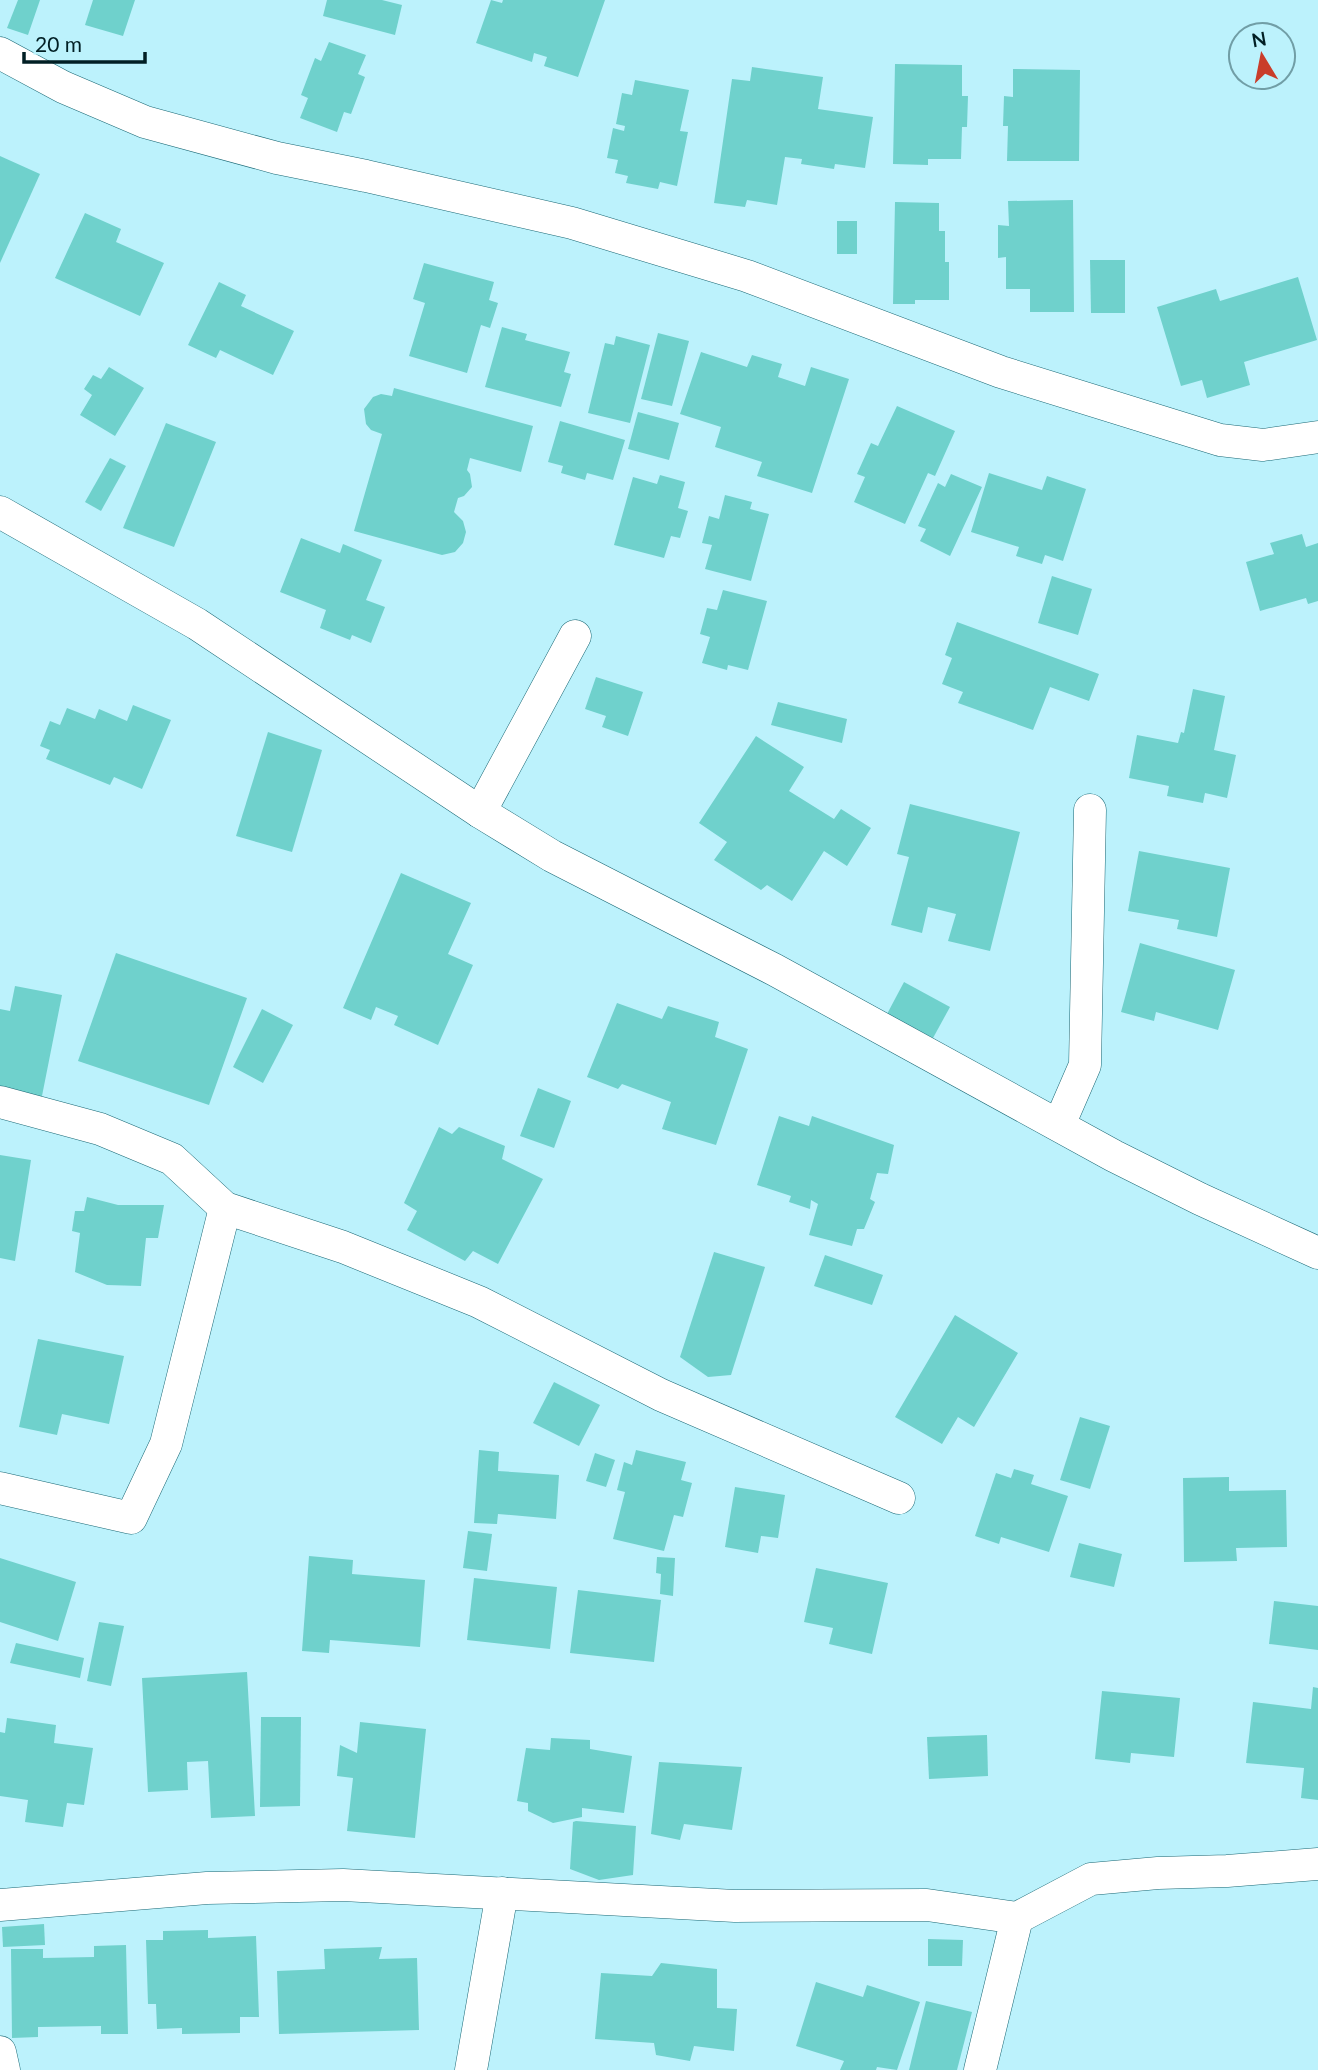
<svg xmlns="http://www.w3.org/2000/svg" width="1318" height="2070" font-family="Lato,sans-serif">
	<rect width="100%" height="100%" fill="#bcf2fc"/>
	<g fill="#6fd1cc">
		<path d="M18,0H40L28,35L7,28Z"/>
		<path d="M93,0H135L123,36L85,25Z"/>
		<path d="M327,0H382L402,5L395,35L323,16Z"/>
		<path d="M491,0L502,3L503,0H605L578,77L544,66L547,57L534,53L532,62L476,43Z"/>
		<path d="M329,42L366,55L358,74L365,77L351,114L344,112L337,132L300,118L308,98L301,95L315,58L321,61Z"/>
		<path d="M895,64L962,65V96H968L967,127H962L961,159H928V165L893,164Z"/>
		<path d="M752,67L823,77L818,109L873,117L865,168L835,164L834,169L801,164L802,159L785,157L777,205L747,200L745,207L714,203L732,79L750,81Z"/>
		<path d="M1013,69L1080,70L1079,161H1007L1008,126H1003L1004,96L1013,97Z"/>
		<path d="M635,80L689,90L680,131L688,132L677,186L660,182L658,189L626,183L628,176L615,173L618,160L607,158L613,128L624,131L625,126L616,124L622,93L632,95Z"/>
		<path d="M0,156L40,174L0,263Z"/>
		<path d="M1073,200L1074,312H1030V289H1006V257L998,258V225L1009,226L1008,201Z"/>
		<path d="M895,202L939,203V231H945V262H949V300H915V304H893Z"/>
		<path d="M85,213L121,229L116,242L164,263L140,316L55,278Z"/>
		<rect x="837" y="221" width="20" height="33"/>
		<path d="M1090,260H1125V313H1091Z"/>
		<path d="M424,263L494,282L489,300L498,303L490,328L481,325L467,373L409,356L425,303L413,299Z"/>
		<path d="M1298,277L1317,340L1244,362L1250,385L1207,398L1202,380L1181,386L1157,307L1216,289L1220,301Z"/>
		<path d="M219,282L246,295L241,306L294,331L273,375L220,350L216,358L188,345Z"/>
		<path d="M502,327L527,334L525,340L570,352L564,372L571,374L561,407L485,387Z"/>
		<path d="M658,333L689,341L672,406L641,399Z"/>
		<path d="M616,336L650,345L630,423L588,413L605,343L614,345Z"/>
		<path d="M701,352L747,367L752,355L782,364L778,377L805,386L811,367L849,379L812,493L757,476L762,462L715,447L721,427L680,414Z"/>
		<path d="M109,367L144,388L115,436L80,415L92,395L84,389L93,375L101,379Z"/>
		<path d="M394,388L533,426L521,472L470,458L467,470L470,474L472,487L464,496L458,498L454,512L463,521L466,532L463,543L455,552L442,555L354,531L382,434L371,430L366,424L364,409L373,397L381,394L392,396Z"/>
		<path d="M897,406L955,431L935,476L928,473L905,524L854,502L865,477L857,474L871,443L878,446Z"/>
		<path d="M638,412L679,423L669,460L628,449Z"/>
		<path d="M560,421L625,440L613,480L587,473L585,480L561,473L563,466L548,462Z"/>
		<path d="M166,423L216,442L174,547L123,528Z"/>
		<path d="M110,458L126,466L101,511L85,502Z"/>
		<path d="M989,473L1042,490L1047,476L1086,489L1063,561L1045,555L1042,564L1016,556L1019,547L971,532Z"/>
		<path d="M951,474L982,487L950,556L920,541L926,529L918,526L938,483L945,487Z"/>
		<path d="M660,475L685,482L678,508L688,511L680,538L671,536L664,558L614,545L633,477L657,484Z"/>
		<path d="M725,495L752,502L750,509L769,514L751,581L705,569L712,545L702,543L709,516L719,519Z"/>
		<path d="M1302,534L1306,547L1318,543V601L1308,604L1306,598L1260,611L1246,562L1274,554L1270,543Z"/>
		<path d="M301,538L340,553L343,544L382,560L366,600L385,607L371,643L352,635L350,640L320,628L326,610L280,592Z"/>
		<path d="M1052,576L1092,589L1078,635L1038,623Z"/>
		<path d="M723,590L767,601L748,670L728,665L727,670L702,663L710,637L700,634L707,608L717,610Z"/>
		<path d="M957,622L1099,674L1089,701L1050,687L1033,730L958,703L963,692L942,684L952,658L945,655Z"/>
		<path d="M596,677L643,692L628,736L602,727L606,716L585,709Z"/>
		<path d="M1193,689L1225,696L1214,750L1236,755L1227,798L1205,793L1203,803L1167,796L1169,786L1129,778L1137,735L1178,743L1181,732L1184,733Z"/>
		<path d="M778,702L847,719L842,743L771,725Z"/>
		<path d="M133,705L171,720L142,789L114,777L110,785L46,759L50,750L40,746L50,721L60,725L67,708L95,719L99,709L127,721Z"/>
		<path d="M268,732L322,750L292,852L236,836Z"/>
		<path d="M756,736L804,767L789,791L834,819L841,809L871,828L847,866L824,851L792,901L767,885L761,890L714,860L727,842L699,823Z"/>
		<path d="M910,804L1020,832L990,951L948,941L956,914L928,907L922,933L891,925L909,857L897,854Z"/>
		<path d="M1139,851L1230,868L1217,937L1177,929L1179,920L1128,911Z"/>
		<path d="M401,873L471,903L448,954L473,965L438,1045L394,1025L398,1016L376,1007L371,1020L343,1008Z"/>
		<path d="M1140,943L1235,970L1218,1030L1156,1012L1154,1021L1121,1012Z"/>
		<path d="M116,953L247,998L209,1105L78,1061Z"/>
		<path d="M904,982L950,1007L933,1038L887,1014Z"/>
		<path d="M15,986L62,995L41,1101L0,1093V1009L10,1011Z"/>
		<path d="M617,1003L662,1019L668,1006L719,1022L715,1037L748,1049L716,1145L662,1129L671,1102L622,1084L618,1089L587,1077Z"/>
		<path d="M262,1009L293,1025L263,1083L233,1067Z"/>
		<path d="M538,1088L571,1101L554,1148L520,1136Z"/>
		<path d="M779,1116L809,1126L812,1116L894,1145L888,1174L877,1173L870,1199L875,1202L864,1229H857L852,1246L809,1235L818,1204L811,1200L810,1209L789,1202L791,1196L757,1185Z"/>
		<path d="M439,1127L452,1134L459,1127L505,1146L502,1159L543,1179L498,1264L473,1251L465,1261L407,1230L417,1211L404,1203Z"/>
		<path d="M0,1155L31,1160L15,1261L0,1258Z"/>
		<path d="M87,1197L118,1205H164L158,1238H146L141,1286L107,1285L75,1272L80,1233L72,1231L75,1211H84Z"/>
		<path d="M714,1252L765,1267L731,1375L708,1377L680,1357Z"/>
		<path d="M825,1255L883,1275L872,1305L814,1286Z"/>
		<path d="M955,1315L1018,1353L974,1427L958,1417L942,1444L895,1417Z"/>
		<path d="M38,1339L124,1356L109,1424L62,1414L57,1435L19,1427Z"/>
		<path d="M554,1382L600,1405L579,1446L533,1423Z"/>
		<path d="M1080,1417L1110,1426L1090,1489L1060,1480Z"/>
		<path d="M479,1450L499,1452L498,1471L559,1475L556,1519L498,1514L497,1524L474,1523Z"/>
		<path d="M636,1450L686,1462L681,1480L692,1483L683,1517L674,1515L664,1551L613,1539L625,1492L617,1490L624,1462L632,1465Z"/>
		<path d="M595,1453L615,1460L606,1487L586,1481Z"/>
		<path d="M1014,1469L1034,1475L1031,1484L1068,1496L1049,1552L1001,1537L999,1544L975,1536L996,1473L1011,1478Z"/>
		<path d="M1229,1477V1491L1286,1490L1287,1547L1236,1548L1237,1561L1184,1562L1183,1478Z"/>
		<path d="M735,1487L785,1495L778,1538L761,1536L758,1553L725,1547Z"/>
		<path d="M468,1531L492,1534L487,1571L463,1568Z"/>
		<path d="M1079,1543L1122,1554L1114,1587L1070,1577Z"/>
		<path d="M309,1556L353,1560L352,1574L425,1580L420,1647L330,1640L329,1653L302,1651Z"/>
		<path d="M657,1557L675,1558L673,1596L660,1594L661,1574L656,1573Z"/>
		<path d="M0,1558L76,1582L58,1641L0,1622Z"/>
		<path d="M816,1568L888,1583L872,1654L829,1644L833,1628L804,1622Z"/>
		<path d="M474,1578L557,1587L550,1649L467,1640Z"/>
		<path d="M578,1590L661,1600L654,1662L570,1653Z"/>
		<path d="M1274,1601L1318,1606V1650L1269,1644Z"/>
		<path d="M99,1622L124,1626L111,1686L87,1681Z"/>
		<path d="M16,1643L84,1658L80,1678L10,1663Z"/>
		<path d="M247,1672L255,1816L211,1818L208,1761L187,1762L188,1790L148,1792L142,1678Z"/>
		<path d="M1313,1687L1318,1688V1800L1301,1798L1304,1768L1246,1763L1253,1702L1311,1709Z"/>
		<path d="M1102,1691L1180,1698L1174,1757L1131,1753L1130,1763L1095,1759Z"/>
		<path d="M261,1717H301L300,1806L260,1807Z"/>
		<path d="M7,1718L56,1725L54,1743L93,1748L84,1805L67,1803L63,1827L25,1822L28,1800L0,1796V1732L5,1733Z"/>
		<path d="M360,1722L426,1729L415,1838L347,1831L353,1778L337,1776L340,1745L357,1753Z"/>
		<path d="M987,1735L988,1776L929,1779L927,1737Z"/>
		<path d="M551,1738L590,1740V1749L632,1756L624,1813L582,1808V1817L553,1823L528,1811V1803L517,1801L526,1748L550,1750Z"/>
		<path d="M659,1762L742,1767L732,1830L684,1824L680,1840L651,1834Z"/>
		<path d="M576,1821L636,1826L633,1875L599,1880L570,1869L573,1822Z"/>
		<path d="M44,1924L45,1945L3,1947L2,1927Z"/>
		<path d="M208,1930V1938L256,1936L259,2017H240V2033L182,2034V2028L157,2029L156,2004H148L146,1940H163V1931Z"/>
		<path d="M928,1939L963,1940L962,1966H928Z"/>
		<path d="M126,1945L128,2034H101V2026L38,2027V2037L12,2038L11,1949H43V1958L94,1957V1946Z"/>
		<path d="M382,1947L379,1959L417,1958L419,2030L279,2034L277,1971L325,1969L324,1949Z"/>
		<path d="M661,1963L717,1969V2008L737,2009L734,2051L694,2046L690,2061L656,2055L654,2043L595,2039L601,1973L652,1976Z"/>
		<path d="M816,1982L863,1997L867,1985L920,2002L897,2070L877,2067L876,2070H840L844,2061L796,2046Z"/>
		<path d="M926,2001L972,2012L957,2070H909Z"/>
	</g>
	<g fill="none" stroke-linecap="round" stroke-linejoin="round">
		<defs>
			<g id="street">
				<path d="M0,53L63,87L145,122L277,158L366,176L572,223L747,276L1001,372L1220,440L1263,445L1318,437"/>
				<path d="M0,512L197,624L480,812L552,856L775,970L1114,1156L1200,1199L1318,1253"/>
				<path d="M480,812L575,636"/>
				<path d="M0,1102L100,1129L172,1159L225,1208L343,1247L479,1302L661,1395L899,1498"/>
				<path d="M1059,1125L1085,1065L1090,810"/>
				<path d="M0,1488L131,1518L166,1444L225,1208"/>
				<path d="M0,1905L207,1888L343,1885L735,1906L927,1905L1017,1918L1091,1879L1158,1873L1227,1871L1318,1864"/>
				<path d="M0,2052L4,2070"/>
				<path d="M471,2070L502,1893"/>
				<path d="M980,2070L1017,1918"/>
			</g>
		</defs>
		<use href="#street" stroke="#1a6875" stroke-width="33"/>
		<use href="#street" stroke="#fff" stroke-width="32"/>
	</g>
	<g transform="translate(1262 56) rotate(350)"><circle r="33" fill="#bcf2fc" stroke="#719ea6" stroke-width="2"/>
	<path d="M0-5L12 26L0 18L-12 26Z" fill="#c93d2a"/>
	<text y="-10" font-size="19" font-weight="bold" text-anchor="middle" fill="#011f24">N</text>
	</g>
	<path d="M24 52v10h121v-10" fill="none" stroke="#011f24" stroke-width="3.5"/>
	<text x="35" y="52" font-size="21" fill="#011f24" stroke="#bcf2fc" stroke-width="5" paint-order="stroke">20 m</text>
</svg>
